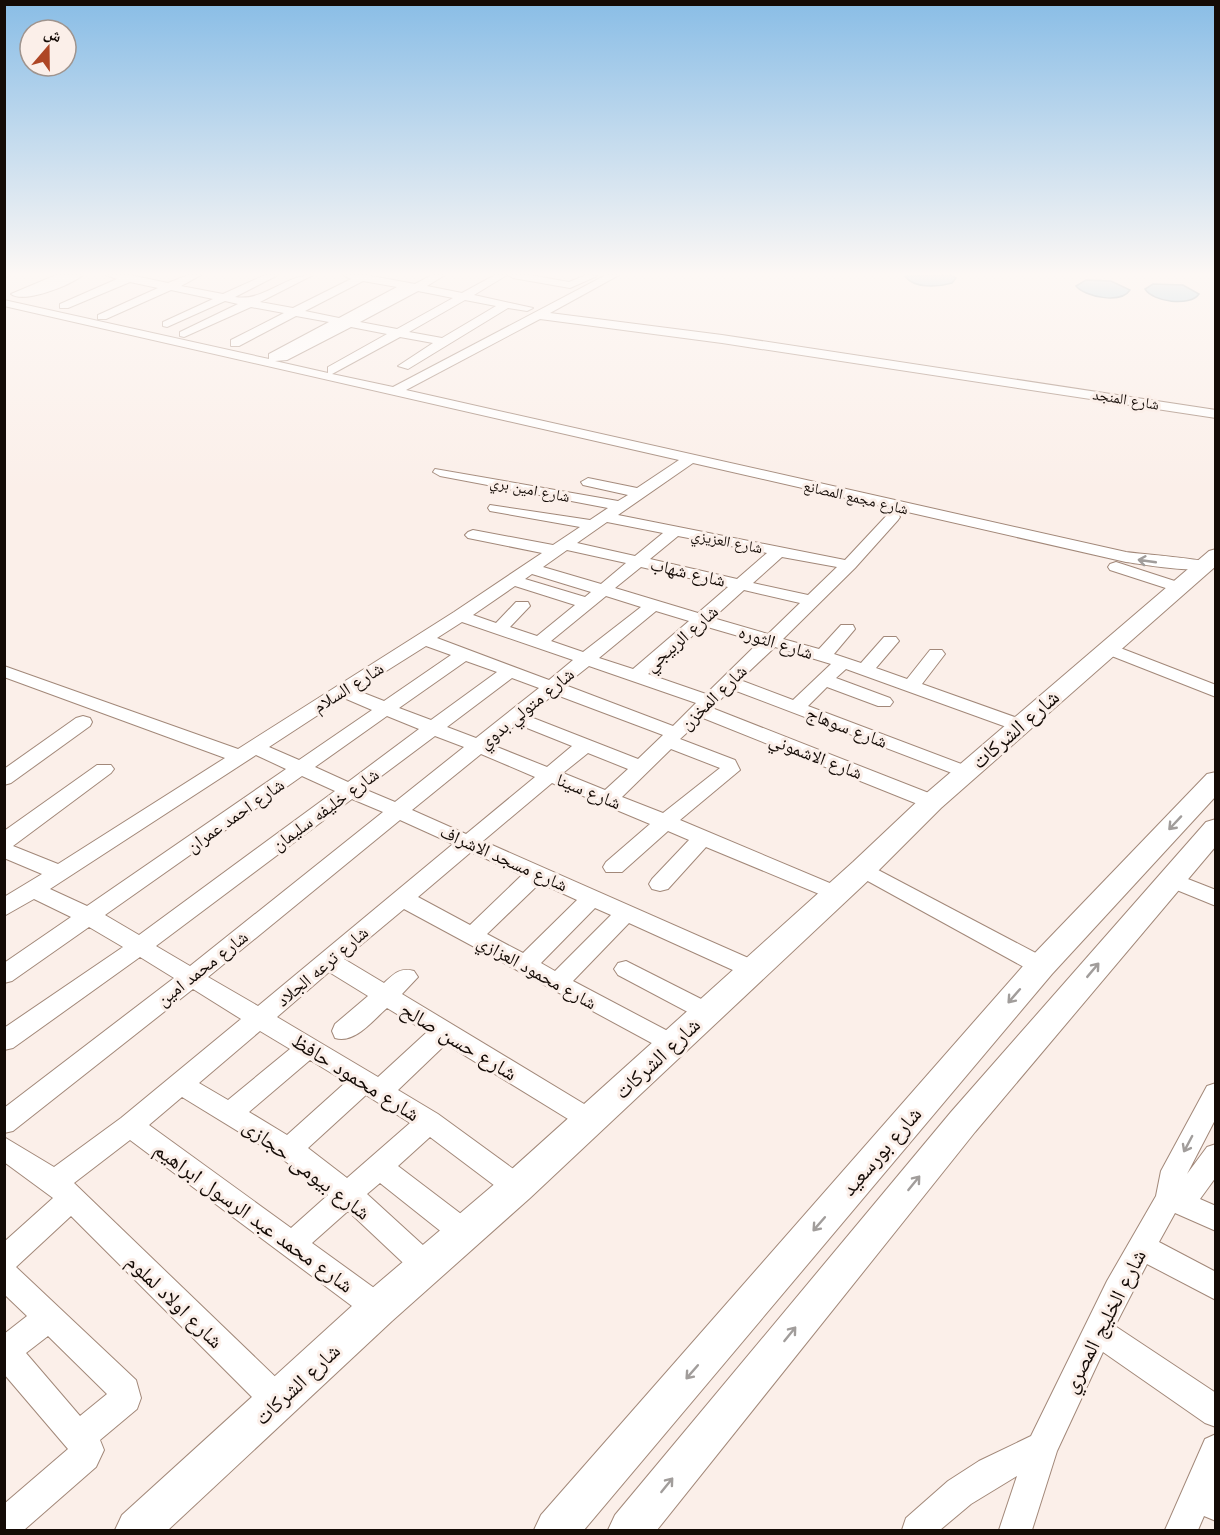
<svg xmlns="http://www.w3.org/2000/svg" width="1220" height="1535" font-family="Inter,'Noto Naskh Arabic',sans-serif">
	<rect width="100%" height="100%" fill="#fbefe9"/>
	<g fill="#9bcbe2" stroke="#7291a0" stroke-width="1.5">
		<path d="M952,275L956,278L952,283C938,287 914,289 905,276Z"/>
		<path d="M1086,280L1111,281L1130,290C1121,304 1085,297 1076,286Z"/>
		<path d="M1153,284L1183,285L1199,294C1190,307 1153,302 1145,289Z"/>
	</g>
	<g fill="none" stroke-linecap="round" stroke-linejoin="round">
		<defs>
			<g id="minor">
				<path d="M4,275H10L4,278Z"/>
				<path d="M56,275H83C71,285 24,304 11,294Z"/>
				<path d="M106,275H130L168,283L188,275H201L181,286L223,294L265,275H278L235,297C263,302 285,275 313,275L260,302L293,308L351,279L343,275H366L415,284L432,275H445L427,286L462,293L495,275H507L474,295L533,308L527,311L508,308L408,369L398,366L433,343L400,337L332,374L393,387L606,275H619L550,313L722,335L1216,410V418L722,343L540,319L406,390L1126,552C1140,554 1208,559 1213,564C1202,576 1143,564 1126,562L693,463L618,515L845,560L888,514H898L900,517L898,520L855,568L783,639L819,649L841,625H853L855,629L834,654L861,663L884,637H896L899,641L876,668L907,679L930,650H942L945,654L922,684L1026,721L1028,725L1026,729H1012L846,669L836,678L890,698L893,702L890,706H878L827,687L808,706L972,768L975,772L972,776L965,778L731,689L712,708L939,797L942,802L939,807H925L703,718L680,739L735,760L740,770L680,820L844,889L847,894L844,899L836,901L706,847L668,889L660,891L652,889L649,884L652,879L689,840L668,831L622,872H606L603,867L606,862L650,824L552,783L483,841L762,964L766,970L762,976L754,978L746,976L629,923L573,981L681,1038L684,1045L681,1052L672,1054L404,909L344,959L384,983C394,974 400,967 414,971L418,977L402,994L599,1113L603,1120L599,1127L590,1131L581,1127L446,1044L398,1090L438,1114L527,1179L531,1187L527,1195L517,1199L507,1195L430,1137L398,1166L473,1223L477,1232L473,1241L463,1244L453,1241L380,1183L367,1194L436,1257L440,1266L436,1275L426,1279L416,1275L348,1211L312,1243L388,1298L393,1308L388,1318L378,1322L368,1318L130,1140L74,1183L290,1391L294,1402L290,1413L279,1417L268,1413L71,1216L16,1267L136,1380L141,1398L137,1409L100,1440L104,1450L96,1467L24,1530H4V1504L68,1449L4,1374V1334L27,1316L4,1294V1242L53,1198L4,1162V1137L54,1167L121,1118L241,1019L193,989L13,1131L4,1133V1108L174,978L140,957L13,1048L4,1050V1028L123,947L89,927L12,981L4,983V963L71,917L34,899L4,916V897L42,874L4,858V831L97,765H111L114,769L111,773L13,846L58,864L225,758L4,677V666L238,749L454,612L542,553L468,538L465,535L468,532L473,530L553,545L580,527L490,511L488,508L490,505L590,520L608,508L440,476L433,472L435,469L618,501L628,495L583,485L581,482L588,478L637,488L679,460L4,306V300L269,359V354L329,322L296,316L239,346H231V340L284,313L251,307L184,337L180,336V332L238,304L225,301L167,327L163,326V322L213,299L171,290L106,319H98V315L158,288L130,282L68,308H60V304L117,279ZM363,281L397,287L339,318L305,311ZM418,291L453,298L397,329L360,322ZM465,300L496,306L442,338L409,332ZM351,327L387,334L328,367V373L275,361L287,360ZM607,522L663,533L635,556L577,543ZM678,536L767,553L737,579L650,559ZM567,550L626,563L601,584L543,567ZM782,557L837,567L808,595L753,583ZM641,567L728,587L698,613L615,588ZM532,574L591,592L585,597L525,579ZM515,586L575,605L537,636L510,627L530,606L528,602H516L496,623L473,615ZM744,590L800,603L768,634L713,618ZM606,596L641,607L583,652L551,641ZM656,611L689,621L633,669L599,658ZM462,622L573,660L549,680L437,638ZM704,626L759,642L706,694L648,674ZM426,646L451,655L384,701L356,690ZM775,647L831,664L793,700L740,680ZM466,661L497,672L431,720L399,708ZM589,666L696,703L673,726L565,685ZM512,678L539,688L476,738L447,727ZM554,694L663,735L638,759L528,716ZM344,698L372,710L299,760L269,747ZM387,716L419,729L348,782L315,767ZM517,724L572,746L547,767L492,745ZM435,736L464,747L395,802L364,789ZM671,749L720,768L663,813L622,797ZM588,753L628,769L605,790L563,773ZM481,754L535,777L466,834L412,810ZM256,755L286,769L87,906L50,889ZM302,776L335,791L139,935L105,915ZM352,799L383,812L190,966L156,946ZM400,820L453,844L258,1006L208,977ZM471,852L522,875L470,925L418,897ZM540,883L577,900L523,953L487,934ZM595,908L611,915L555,971L541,963ZM329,972L368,996L335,1024L332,1031L335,1038C355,1044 373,1020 387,1008L427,1032L378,1077L277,1017ZM260,1031L290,1049L228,1100L199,1083ZM310,1060L346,1082L287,1135L249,1112ZM366,1095L410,1123L347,1178L308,1148ZM182,1097L280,1157L328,1195L291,1228L149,1125ZM48,1336L107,1394L80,1416L26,1353Z"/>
				<path d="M508,275H530L569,282L586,275L597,276L570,288L513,278Z"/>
				<path d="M1116,562L1184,584L1186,587L1178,592L1110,570L1108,567L1110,564Z"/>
				<path d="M1110,644L1216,685V697L1104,653L1101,649Z"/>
				<path d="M83,716L90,718L92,722L90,726L11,783L4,785V769L76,718Z"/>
				<path d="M863,862L1049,960L1053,966L1049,972L1041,974L1033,972L855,874L852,869L855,864Z"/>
				<path d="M1170,872L1216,890V906L1162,884L1159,879L1162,874Z"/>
				<path d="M626,961L715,1006L719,1012L715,1018L707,1021L699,1018L618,975L614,969L618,963Z"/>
				<path d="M1216,1083V1118L1187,1174L1207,1147L1216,1144V1177L1200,1199L1216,1206V1231L1175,1213L1159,1242L1216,1272V1300L1147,1264L1115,1326L1216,1393V1427L1205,1423L1103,1352L1057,1451L1032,1530H999L1017,1476L971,1504L940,1530H902L906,1518L948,1481L979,1461L1031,1436L1107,1281L1156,1196L1161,1171L1207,1086Z"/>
				<path d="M1216,1434V1521L1204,1516L1198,1530H1165L1205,1439Z"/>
			</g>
			<g id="major">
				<path d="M1216,549V566L941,808L873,876L530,1198L392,1321L168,1530H115L122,1515L364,1295L504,1176L853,862L923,796L1209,551Z"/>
				<path d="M1216,772V796L1052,974L584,1530H534L541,1515L1030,958L1207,774Z"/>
				<path d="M1216,819V846L975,1132L657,1530H608L615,1515L951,1112L1206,822Z"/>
			</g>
		</defs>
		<use href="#minor" stroke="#a28879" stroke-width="2"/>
		<use href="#major" stroke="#a28879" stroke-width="2"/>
		<use href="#minor" fill="#fff" fill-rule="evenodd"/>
		<use href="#major" fill="#fff" fill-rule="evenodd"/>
	</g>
	<defs><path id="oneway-shaft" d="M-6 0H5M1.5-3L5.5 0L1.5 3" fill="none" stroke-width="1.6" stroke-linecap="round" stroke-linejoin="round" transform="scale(1.5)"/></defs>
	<g stroke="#a19d9b">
		<use href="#oneway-shaft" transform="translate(1147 561) rotate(-172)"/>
		<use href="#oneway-shaft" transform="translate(1175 823) rotate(133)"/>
		<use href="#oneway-shaft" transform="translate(1093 970) rotate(-50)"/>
		<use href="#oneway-shaft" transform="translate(1014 996) rotate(131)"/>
		<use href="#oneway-shaft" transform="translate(1188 1144) rotate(118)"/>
		<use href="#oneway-shaft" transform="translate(914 1183) rotate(-51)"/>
		<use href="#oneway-shaft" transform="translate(819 1224) rotate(131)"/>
		<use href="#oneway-shaft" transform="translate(790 1334) rotate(-51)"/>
		<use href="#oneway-shaft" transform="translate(692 1372) rotate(131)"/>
		<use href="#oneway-shaft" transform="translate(667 1485) rotate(-51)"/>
	</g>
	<linearGradient id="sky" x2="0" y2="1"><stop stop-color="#89bde6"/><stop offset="0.56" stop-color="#fdf8f5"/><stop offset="1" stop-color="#fdf8f5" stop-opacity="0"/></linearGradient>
	<rect width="1220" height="490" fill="url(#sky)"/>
	<g text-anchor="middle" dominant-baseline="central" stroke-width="6" stroke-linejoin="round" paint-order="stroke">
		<g font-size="15" fill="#140b06" stroke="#fbefe9">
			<text transform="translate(1126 399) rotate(9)">شارع المنجد</text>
			<text transform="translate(530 489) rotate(11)">شارع امين بري</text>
			<text transform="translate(856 497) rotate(13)">شارع مجمع المصانع</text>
			<text transform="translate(727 541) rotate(11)">شارع العزيزي</text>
		</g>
		<g font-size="18" fill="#140b06" stroke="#fbefe9">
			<text transform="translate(688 572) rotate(13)">شارع شهاب</text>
			<text transform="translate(681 638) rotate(-41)">شارع الربيجي</text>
			<text transform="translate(776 642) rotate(17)">شارع الثوره</text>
			<text transform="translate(348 687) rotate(-32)">شارع السلام</text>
			<text transform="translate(713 697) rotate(-44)">شارع المخزن</text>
			<text transform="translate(526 708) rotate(-39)">شارع متولي بدوي</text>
			<text transform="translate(847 727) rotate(21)">شارع سوهاج</text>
			<text transform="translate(816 756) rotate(21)">شارع الاشموني</text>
			<text transform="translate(589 791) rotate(22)">شارع سينا</text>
			<text transform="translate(325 809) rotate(-36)">شارع خليفه سليمان</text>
			<text transform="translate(235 815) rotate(-35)">شارع احمد عمران</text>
			<text transform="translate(504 858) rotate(24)">شارع مسجد الاشراف</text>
			<text transform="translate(322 966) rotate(-40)">شارع ترعه الجلاد</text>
			<text transform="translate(202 968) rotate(-38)">شارع محمد امين</text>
			<text transform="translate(537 972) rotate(29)">شارع محمود العزازي</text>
		</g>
		<g font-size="21" fill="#140b06" stroke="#fbefe9">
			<text transform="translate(1015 729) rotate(-41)">شارع الشركات</text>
			<text transform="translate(459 1041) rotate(31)">شارع حسن صالح</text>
			<text transform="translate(657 1058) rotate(-43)">شارع الشركات</text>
			<text transform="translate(356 1077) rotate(32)">شارع محمود حافظ</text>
			<text transform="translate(881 1151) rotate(-49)">شارع بورسعيد</text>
			<text transform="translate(307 1169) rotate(37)">شارع بيومى حجازى</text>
			<text transform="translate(254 1217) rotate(36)">شارع محمد عبد الرسول ابراهيم</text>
			<text transform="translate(175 1301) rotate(44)">شارع اولاد لملوم</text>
			<text transform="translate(1104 1321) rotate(-63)">شارع الخليج المصري</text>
			<text transform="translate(297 1384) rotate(-43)">شارع الشركات</text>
		</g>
	</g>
	<rect width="1220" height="1535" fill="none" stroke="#140b06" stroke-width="12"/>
	<g transform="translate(48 48) rotate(20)"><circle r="28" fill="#fbefe9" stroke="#9f948e" stroke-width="1.5"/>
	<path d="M0-4.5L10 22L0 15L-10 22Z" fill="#ae4625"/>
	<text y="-9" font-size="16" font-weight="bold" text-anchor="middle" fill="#140b06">ش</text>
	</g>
</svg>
